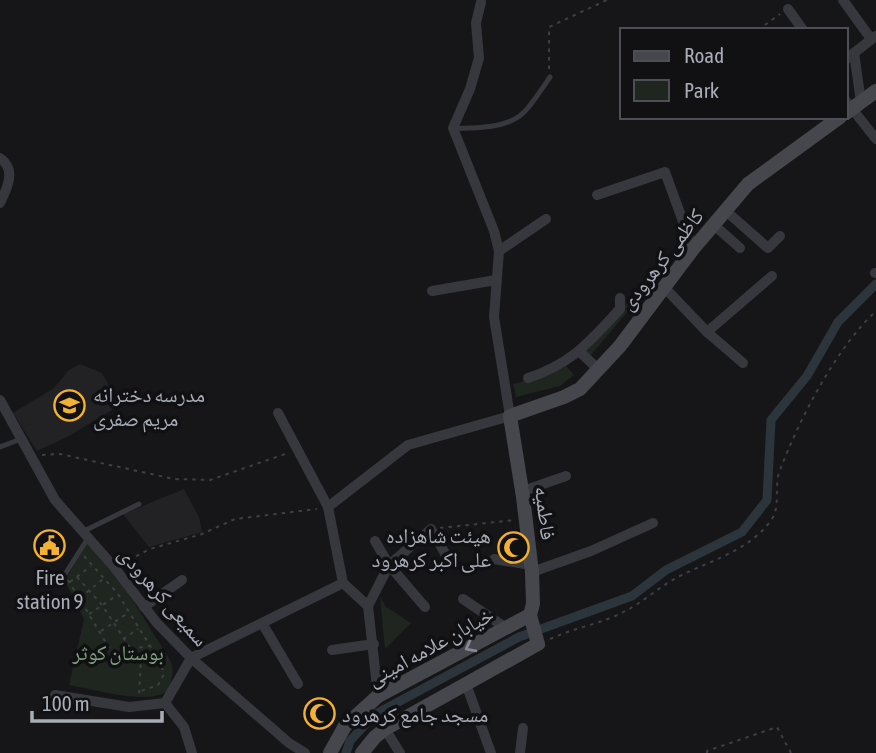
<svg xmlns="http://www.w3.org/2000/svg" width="876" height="753" font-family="'Asap Condensed','Noto Naskh Arabic',sans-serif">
	<defs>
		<pattern id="grass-tufts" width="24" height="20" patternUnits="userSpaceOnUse" patternTransform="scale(1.75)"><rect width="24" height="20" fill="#1e261f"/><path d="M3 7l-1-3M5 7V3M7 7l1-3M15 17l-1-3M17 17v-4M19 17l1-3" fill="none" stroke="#3c433d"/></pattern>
	</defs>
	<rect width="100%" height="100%" fill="#161618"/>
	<g fill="#222225">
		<path d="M80,364L102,373L120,405L69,436L37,451L13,413L54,388L69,370Z"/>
		<path d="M184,489L199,517L202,532L149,547L123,514Z"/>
	</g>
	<path fill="url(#grass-tufts)" d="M628,302L632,306L591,355L586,351Z"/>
	<g fill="#1e261f">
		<path d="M566,366L574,375L560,386L516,397L513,384L551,374Z"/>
		<path d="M87,543L124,586L171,662C173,668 173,671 172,677C170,683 171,689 166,692C147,705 91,689 69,685L84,619L65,581Z"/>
		<path d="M380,597L386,607L411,623L385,649Z"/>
	</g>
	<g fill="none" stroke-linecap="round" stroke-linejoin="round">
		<path stroke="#2c353c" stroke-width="9" d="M346,753L350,741L374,715L519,637L632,596L666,570L742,532L767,500L771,420L807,376L838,322L876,284"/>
		<g stroke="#3d3f44" stroke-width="2" stroke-dasharray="3.5 5" stroke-linecap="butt">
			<path d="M758,30L780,14"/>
			<path d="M549,69V27L607,0"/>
			<path d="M42,455L60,454L174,479L210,480L288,453"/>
			<path d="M440,528L515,520"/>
			<path d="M84,556L118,594L160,662L164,674L158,685L138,692"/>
			<path d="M121,564L150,549L202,534L235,519L317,509"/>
			<path d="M77,577L102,605L134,654L141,658L139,696"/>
			<path d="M68,580L108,646L114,651L150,646"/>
			<path d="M70,582L91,566"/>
			<path d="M80,598L103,579"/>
			<path d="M89,614L116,596"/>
			<path d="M101,631L128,613"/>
			<path d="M123,639L138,629"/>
			<path d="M550,639C569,630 590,626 610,618C634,609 649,595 669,582C702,562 751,553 773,517C780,505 774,484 780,470C799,420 836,348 876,311"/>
			<path d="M707,753V751L777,727L791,753"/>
		</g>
		<g stroke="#37383d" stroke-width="5">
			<path d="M453,128C473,129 508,128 523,113C531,106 543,87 550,77"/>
			<path d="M0,447L21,439"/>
			<path d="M82,532L139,504"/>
			<path d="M62,579L88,538"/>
		</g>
		<g stroke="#37383d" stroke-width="10">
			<path d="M843,0L871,39"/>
			<path d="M788,9L803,30"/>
			<path d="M854,53L861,102"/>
			<path d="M846,59L876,36"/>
			<path d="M846,101L876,139"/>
			<path d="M0,158C17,170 7,188 0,203"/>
			<path d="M597,195L665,172L693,249"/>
			<path d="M726,211L768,248L780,236"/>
			<path d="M714,225L740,248"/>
			<path d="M499,251L546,219"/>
			<path d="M875,273H876"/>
			<path d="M664,287L707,332L743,363"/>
			<path d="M432,291L496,280"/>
			<path d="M707,332L772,276"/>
			<path d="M580,352L598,369"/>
			<path d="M528,378C573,363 589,342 620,309V298"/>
			<path d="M0,400L55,500L114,567L156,622L191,658L289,743L305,753"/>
			<path d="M278,413L328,507L343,583L368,606L378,696"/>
			<path d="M523,491L566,476"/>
			<path d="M328,507L408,445L510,416L494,317L499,251L494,231L453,128L470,89L479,58L476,23L481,2"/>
			<path d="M375,541L389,565L425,607"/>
			<path d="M494,559L531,565"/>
			<path d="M532,572L591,551L653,523"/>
			<path d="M463,599L506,628"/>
			<path d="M368,606L389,565L431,529L450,562"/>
			<path d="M144,607L182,580"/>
			<path d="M262,623L298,684"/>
			<path d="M332,650L374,644"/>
			<path d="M466,684L491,753"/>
			<path d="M55,695L129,707L165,703"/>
			<path d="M165,703L191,658L343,583"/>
			<path d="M165,703L184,727L192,753"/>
			<path d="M385,729L400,753"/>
			<path d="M520,753L523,728"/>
		</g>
		<g stroke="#45474d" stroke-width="14">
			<path d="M846,113L876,91"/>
			<path d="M330,753L345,726L378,696L530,615"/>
			<path d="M362,753L375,737L385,729L538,644L530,615L533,604L532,572L523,497L510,416L564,397L580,389L620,346L693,249L748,184L840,117"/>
		</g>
	</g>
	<defs><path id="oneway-chevron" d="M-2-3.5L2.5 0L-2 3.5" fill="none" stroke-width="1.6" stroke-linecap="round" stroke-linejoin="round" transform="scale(1.75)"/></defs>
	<use stroke="#858993" href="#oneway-chevron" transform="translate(470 647) rotate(152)"/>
	<defs>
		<symbol id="school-ring" viewBox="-11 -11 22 22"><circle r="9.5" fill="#111113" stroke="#f2b134" stroke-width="1.5"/><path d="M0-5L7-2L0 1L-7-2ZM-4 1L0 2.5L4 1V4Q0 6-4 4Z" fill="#f2b134"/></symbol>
		<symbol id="civic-ring" viewBox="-11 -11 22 22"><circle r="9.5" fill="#111113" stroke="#f2b134" stroke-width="1.5"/><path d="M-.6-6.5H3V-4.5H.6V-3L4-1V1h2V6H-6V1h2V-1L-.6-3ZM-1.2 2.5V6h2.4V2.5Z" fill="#f2b134"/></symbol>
		<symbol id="mosque-ring" viewBox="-11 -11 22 22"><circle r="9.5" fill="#111113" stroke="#f2b134" stroke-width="1.5"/><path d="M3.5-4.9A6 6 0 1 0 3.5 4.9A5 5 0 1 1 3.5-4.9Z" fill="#f2b134"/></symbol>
	</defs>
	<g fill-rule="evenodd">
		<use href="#school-ring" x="52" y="388" width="35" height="35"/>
		<use href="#civic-ring" x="32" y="528" width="35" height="35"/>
		<use href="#mosque-ring" x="496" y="530" width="35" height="35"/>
		<use href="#mosque-ring" x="302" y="696" width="35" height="35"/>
	</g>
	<g text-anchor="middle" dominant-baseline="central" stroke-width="7" stroke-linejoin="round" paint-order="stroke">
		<g font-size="21" fill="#a8adb8" stroke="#111113">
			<text transform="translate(661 259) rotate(-52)">کاظمی کرهرودی</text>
			<text transform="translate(546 513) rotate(83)">فاطمیه</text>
			<text transform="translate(164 596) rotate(49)">سمیعی کرهرودی</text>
			<text transform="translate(430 646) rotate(-29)">خیابان علامه امینی</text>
		</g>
		<g font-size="21" fill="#a8adb8" stroke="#111113" text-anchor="start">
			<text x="93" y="394">مدرسه دخترانه<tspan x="93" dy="24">مریم صفری</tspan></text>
			<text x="491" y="535" text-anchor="end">هیئت شاهزاده<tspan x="491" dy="24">علی اکبر کرهرود</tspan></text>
			<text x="50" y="577" text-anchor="middle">Fire<tspan x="50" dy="24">station 9</tspan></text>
			<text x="342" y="714">مسجد جامع کرهرود</text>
		</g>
		<g font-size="21" fill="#7fa381" stroke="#111113">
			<text x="118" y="652">بوستان کوثر</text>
		</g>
	</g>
	<rect x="620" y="28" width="228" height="91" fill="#111113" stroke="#4d4f55" stroke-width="2"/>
	<rect x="634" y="51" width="35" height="10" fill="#45474d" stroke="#4d4f55" stroke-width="2"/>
	<text x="684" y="63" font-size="21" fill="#a8adb8">Road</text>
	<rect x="634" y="80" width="35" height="21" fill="#1e261f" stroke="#4d4f55" stroke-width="2"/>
	<text x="684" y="98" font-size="21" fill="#a8adb8">Park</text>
	<path d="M32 711v10h130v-10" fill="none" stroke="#a8adb8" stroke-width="3.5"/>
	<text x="42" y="711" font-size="21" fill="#a8adb8" stroke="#111113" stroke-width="5" paint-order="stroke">100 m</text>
</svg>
